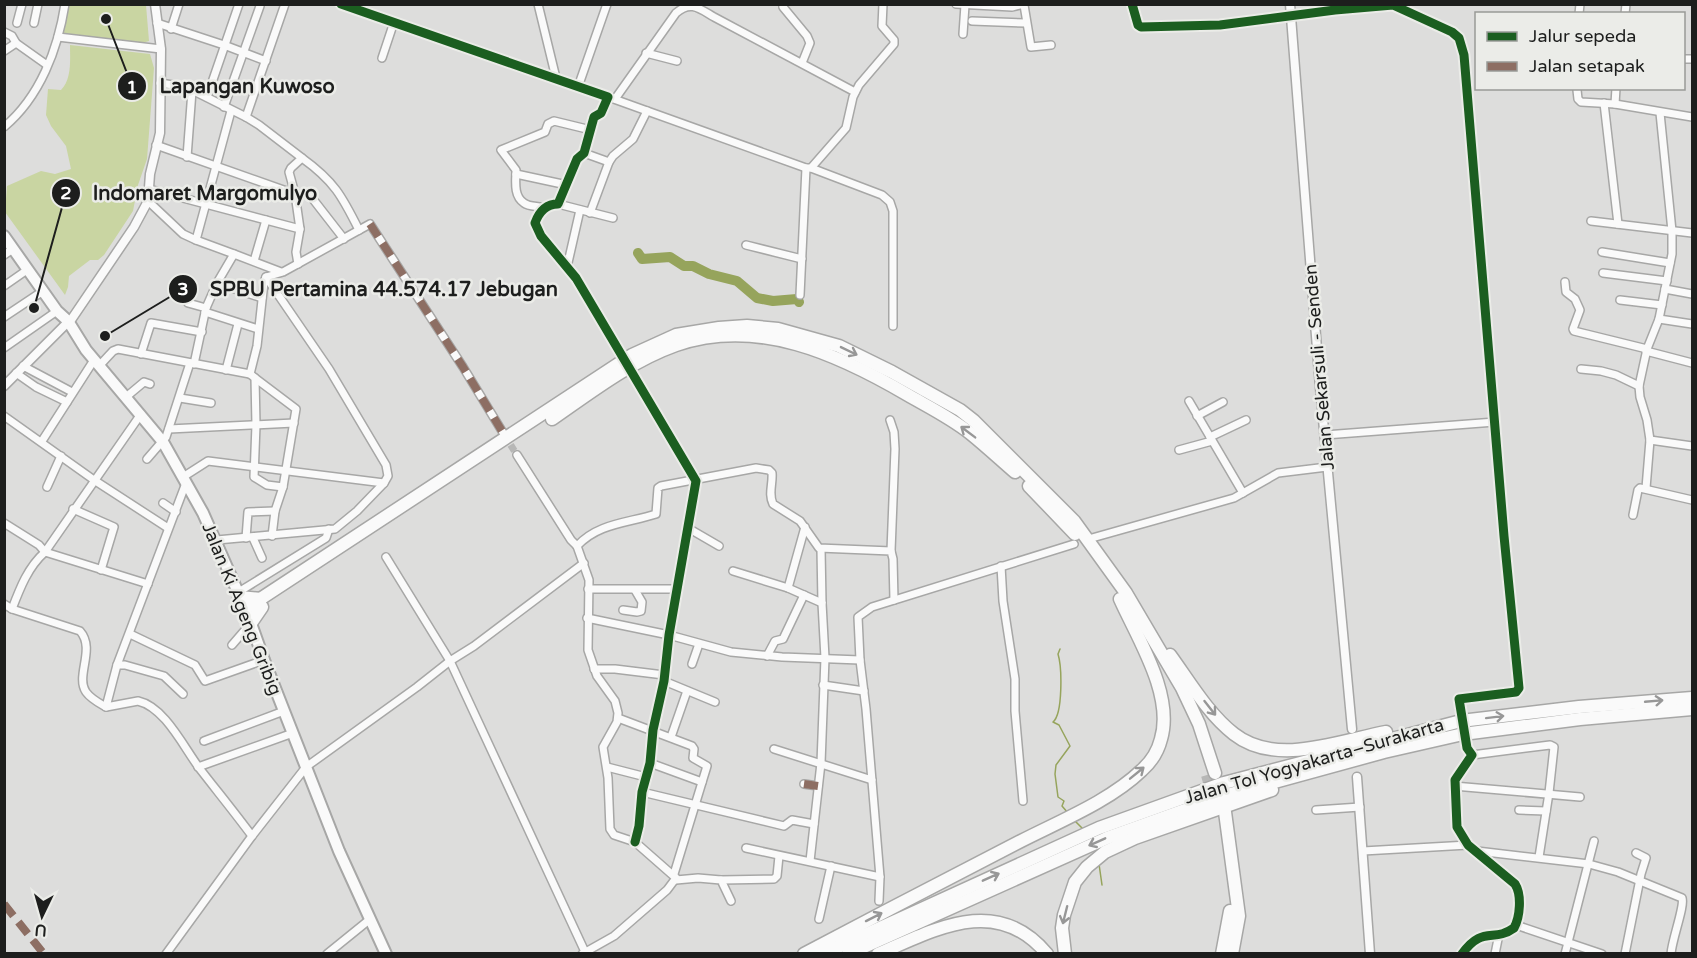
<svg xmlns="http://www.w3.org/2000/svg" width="1697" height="958" font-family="'Varela Round',sans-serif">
	<rect width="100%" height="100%" fill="#dddddc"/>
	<g fill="#c9d5a2">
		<path d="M67,5H146L149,41L139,44L63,34Z"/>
		<path d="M70,45L150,54L154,68L147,159L138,185L133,211L104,255L98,260H90L69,276L68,287L65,295L5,212L7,186L41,171L55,174L71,169L66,146L51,126L46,115L48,89L61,90C72,79 70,59 70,45Z"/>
	</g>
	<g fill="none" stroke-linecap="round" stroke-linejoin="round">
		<g stroke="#96a45c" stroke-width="1.5">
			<path d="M1060,649L1058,654C1062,667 1063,714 1053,722L1059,725L1070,746L1056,765L1055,774L1058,797L1064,801L1062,806L1068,813"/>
			<path d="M1075,821L1082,828"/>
			<path d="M1099,864L1102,885"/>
		</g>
		<path stroke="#96a45c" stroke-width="10" d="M638,253L642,259L670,257L684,266H693L709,274L737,281L757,298L773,301L797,299L799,302"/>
		<g stroke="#b7b7b6" stroke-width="7" stroke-dasharray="7 3.5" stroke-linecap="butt">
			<path d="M505,436L517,455"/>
			<path d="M1459,708L1467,748"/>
		</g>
		<path stroke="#b7b7b6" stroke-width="12" stroke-dasharray="12 6" stroke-linecap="butt" d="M1207,775L1217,810"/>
		<defs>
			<g id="minor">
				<path d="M341,4L608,97L601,113L594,117L584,153L577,159L558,204C546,204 539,212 535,223L541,236L576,278L623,356"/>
				<path d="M538,4L556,78"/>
				<path d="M956,4L1012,7L1024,4"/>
				<path d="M1132,4L1138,25L1141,27L1220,25L1335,10L1393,5L1452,32L1459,38L1464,55L1504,536L1519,688L1516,692L1459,699V708"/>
				<path d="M1024,5L1031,47L1051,45"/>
				<path d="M783,7L807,36L810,43L802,63"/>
				<path d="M1579,14L1580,4"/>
				<path d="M1625,14L1626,4"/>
				<path d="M972,21L1026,23"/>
				<path d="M17,23L22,4"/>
				<path d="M34,23L38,4"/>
				<path d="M157,23L224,45L266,61"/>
				<path d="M171,29L179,4"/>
				<path d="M4,32L12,36L16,43L47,65"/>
				<path d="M963,34L965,5"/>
				<path d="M58,37L161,49"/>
				<path d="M4,51L16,43"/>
				<path d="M646,53L677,61"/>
				<path d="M382,58L394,22"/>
				<path d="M1684,59H1692"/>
				<path d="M160,83L186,87L246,117L285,4"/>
				<path d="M578,87L607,4"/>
				<path d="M1577,90L1578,99L1581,102L1615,104L1692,117"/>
				<path d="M207,97L239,4"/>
				<path d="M611,98L806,168"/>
				<path d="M615,99L676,13C691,0 700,9 714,17L855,92"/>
				<path d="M1604,103L1618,224"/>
				<path d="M1615,104L1616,88"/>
				<path d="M224,107L260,6"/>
				<path d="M231,111L196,240L234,254"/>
				<path d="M246,117L259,125L302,158"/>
				<path d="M4,127C40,97 58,49 65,4"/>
				<path d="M156,145L295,194L300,229"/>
				<path d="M584,153L609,162"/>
				<path d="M187,157L192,91"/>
				<path d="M811,168L882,195L890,202L893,211V326"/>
				<path d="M516,174L567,185"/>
				<path d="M149,189L300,229L296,252L298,264"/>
				<path d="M148,201L183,234L196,240"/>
				<path d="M558,204L613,218"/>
				<path d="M544,208C538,206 529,207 524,203C513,196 516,180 516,170L501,150L545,132L548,124L554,121L591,130"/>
				<path d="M590,213L609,162L613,156L633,139L647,111"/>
				<path d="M1591,221L1692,233"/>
				<path d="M344,239L309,194H295L289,172L291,168L302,158C334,181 342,196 359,230"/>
				<path d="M746,245L802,259"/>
				<path d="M1602,252L1670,263"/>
				<path d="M4,255L13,249"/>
				<path d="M254,261L266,220"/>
				<path d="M567,267L580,210"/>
				<path d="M1603,273L1667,281"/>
				<path d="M1565,282L1566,292L1575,299L1580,310L1573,329L1574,331L1647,349"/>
				<path d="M217,283L234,254L281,272"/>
				<path d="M4,286L27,270"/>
				<path d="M1665,289L1692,294"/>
				<path d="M800,295L806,168H811L846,128L853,97L859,85L894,44V40L882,26L883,4"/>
				<path d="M1620,300L1662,305"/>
				<path d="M188,303L206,308"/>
				<path d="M205,312L258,329"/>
				<path d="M4,317L43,291"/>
				<path d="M1659,319L1692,324"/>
				<path d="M4,348L57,311"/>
				<path d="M1646,351L1692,363"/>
				<path d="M141,354L151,323L202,332"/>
				<path d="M194,364L206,308L217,283L262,298"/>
				<path d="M23,366L72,392"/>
				<path d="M99,366L113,351L118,349L250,374"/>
				<path d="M1581,369L1601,371L1616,375L1639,386"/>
				<path d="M226,370L238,324"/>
				<path d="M16,373L36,387L67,402"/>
				<path d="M255,378L296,409L283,487L275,511L272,536"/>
				<path d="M126,397L144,382L150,384"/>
				<path d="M180,398L211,403"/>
				<path d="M1189,401L1243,493"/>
				<path d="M4,416L94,480L168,528"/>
				<path d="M1197,416L1223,402"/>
				<path d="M890,420L894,432L895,449L891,551"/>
				<path d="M169,429L294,423"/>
				<path d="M1325,435L1495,422"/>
				<path d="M1210,437L1246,420"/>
				<path d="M1650,440L1692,446"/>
				<path d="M42,441L94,360"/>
				<path d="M1179,450L1212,441"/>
				<path d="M517,455L571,540L577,546"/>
				<path d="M147,459L166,437L190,363"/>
				<path d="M183,477L208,461L384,483"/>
				<path d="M47,487L61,456"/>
				<path d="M283,487L267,485L254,477L256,425L255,378L250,374L257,346L264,282L266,277L283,272L370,224L463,367L505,436"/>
				<path d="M1646,488L1650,440L1647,420L1640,397L1639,386L1647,349L1659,319L1672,254V231L1660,113"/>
				<path d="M163,503L176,512"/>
				<path d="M73,509L114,527L101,570"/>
				<path d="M1633,515L1638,490L1640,488L1692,500"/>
				<path d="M4,523L39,545L45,552L148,584"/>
				<path d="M688,528L719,546"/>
				<path d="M246,538L248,512L275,511"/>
				<path d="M253,538L262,558"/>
				<path d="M1092,538L1234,498L1278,473L1327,467"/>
				<path d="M217,540L335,529L357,511L384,483L388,476L386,465L329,369L266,277"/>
				<path d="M386,557L450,661L586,954"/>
				<path d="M1001,566L1003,601L1015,679V711L1023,801"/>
				<path d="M733,571L788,588L822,603"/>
				<path d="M788,588L805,527"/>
				<path d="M588,589H677"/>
				<path d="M237,593L326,538L329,529"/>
				<path d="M4,604L12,609L80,631C96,649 75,676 86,692C91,699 99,703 106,707L138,701C165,707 184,748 200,769C217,791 235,813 252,836"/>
				<path d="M12,609C20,588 28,567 45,552L141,414"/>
				<path d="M623,610L637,612L641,611L642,602L635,590"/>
				<path d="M587,618L669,635L731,652L782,657L860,660"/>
				<path d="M130,634L195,665L205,681L264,660"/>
				<path d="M232,645L251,623"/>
				<path d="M767,656L775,641L783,639L804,595"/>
				<path d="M692,664L699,644"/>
				<path d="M117,665H125L164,676L183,694"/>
				<path d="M594,669H615L664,675"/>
				<path d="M664,681L715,702"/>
				<path d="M823,685L864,691"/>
				<path d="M106,707L117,665L186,483"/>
				<path d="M618,718L692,746L694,749L693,758L707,766L674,874"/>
				<path d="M671,737L687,691"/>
				<path d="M204,741L284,711"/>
				<path d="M774,749L872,780"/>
				<path d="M1472,755L1550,745L1554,747L1549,793L1539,857"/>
				<path d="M650,763L702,782"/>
				<path d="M198,767L293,733"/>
				<path d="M607,767L646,777"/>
				<path d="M804,784L818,786"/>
				<path d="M1454,786L1580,797"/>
				<path d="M642,792L784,826L792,820L814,824"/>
				<path d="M1316,810L1360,807"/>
				<path d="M1519,810L1546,811"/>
				<path d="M635,842L639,826L642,792L650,763L653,730L664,681L669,635L696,481L635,377"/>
				<path d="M746,848L880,877"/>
				<path d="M1363,851L1468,845"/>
				<path d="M1477,851L1589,864L1618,872L1682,898C1685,906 1672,939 1671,954"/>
				<path d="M810,861L821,763L825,658L822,603L821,549"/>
				<path d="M676,880L698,878L721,880L731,901"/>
				<path d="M721,880L774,879L777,876L779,856"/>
				<path d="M879,901L880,877L866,709L860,660L858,617L872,607L1074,544"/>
				<path d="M819,919L831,866"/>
				<path d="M1516,925L1602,954"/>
				<path d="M166,954L252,836L306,767L417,687L450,661L474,646L584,563"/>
				<path d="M327,954L369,920"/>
				<path d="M582,954L614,936L667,890L676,878L635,842L614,835L610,829L608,778L603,747L617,722L618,713L615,701L597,676L588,650L589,580L577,546C598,523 628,523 656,514L658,488L661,486L756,468L769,470L772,473C773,484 768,494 773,504L800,521L819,548L891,551L893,559L894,600"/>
				<path d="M1462,954C1483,925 1493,943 1514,928C1520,917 1522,895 1515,884L1468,845L1457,827L1455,780L1472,755L1467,748"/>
				<path d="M1495,954L1499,934"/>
				<path d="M1565,954L1594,841"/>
				<path d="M1625,954L1641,874L1646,858L1636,853"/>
			</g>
			<g id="tertiary">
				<path d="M1290,4L1320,387L1352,729"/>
				<path d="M69,323L134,227L148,201L150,174L160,133L161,49L155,4"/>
				<path d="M4,386L68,322"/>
				<path d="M1357,777L1370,954"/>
			</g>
			<path id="primary" d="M4,236L57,311L68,321L86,350L163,442L203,513L248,615L264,660L339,851L386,954"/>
			<g id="motorway">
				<path d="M552,419C591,392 631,361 676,345C758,317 838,354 908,395C929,407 951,418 970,433C985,445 1000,459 1015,472"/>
				<path d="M1029,486L1075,534"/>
				<path d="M239,597L261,599"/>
				<path d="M245,609L632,355L676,335L719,328L747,326L778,329L839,346L892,372L960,410L974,421L1074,521L1126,593L1182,688L1199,724L1215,773"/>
				<path d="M251,623L262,607"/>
				<path d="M1170,655C1189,681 1208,714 1234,734C1276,767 1339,741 1386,732"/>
				<path d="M1225,812L1239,916L1232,954"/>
				<path d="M804,954C876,916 949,878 1021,841C1060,821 1110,801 1142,770C1151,762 1158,751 1161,739C1174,695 1138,639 1120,599"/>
				<path d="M823,954L1099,828L1224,783L1461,721L1579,707L1692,698"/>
				<path d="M848,954L1107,838L1227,795L1384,752L1463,734L1580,719L1692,709"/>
				<path d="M878,954C936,929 997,894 1047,954"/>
				<path d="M1065,954L1062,928L1064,915L1075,882L1087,867L1105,852L1135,838L1272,790"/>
				<path d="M1222,954L1230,911"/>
			</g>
		</defs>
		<use href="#minor" stroke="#a7a7a6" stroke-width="10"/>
		<use href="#tertiary" stroke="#a7a7a6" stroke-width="11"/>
		<use href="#primary" stroke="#a7a7a6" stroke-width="14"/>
		<use href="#motorway" stroke="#a7a7a6" stroke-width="15"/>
		<use href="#minor" stroke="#fafafa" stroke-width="7"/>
		<use href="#tertiary" stroke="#fafafa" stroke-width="8"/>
		<use href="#primary" stroke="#fafafa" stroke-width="10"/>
		<use href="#motorway" stroke="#fafafa" stroke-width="12"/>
		<g stroke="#8d6e63" stroke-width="8" stroke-dasharray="15 8" stroke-linecap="butt">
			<path d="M370,224L463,367L505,436"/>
			<path d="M804,784L818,786"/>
			<path d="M4,904L44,954"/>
		</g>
		<defs>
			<g id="cycleway">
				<path d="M341,4L608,97L601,113L594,117L584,153L577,159L558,204C546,204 539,212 535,223L541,236L576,278L696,481L669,635L664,681L653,730L650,763L642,792L639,826L635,842"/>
				<path d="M1132,4L1138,25L1141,27L1220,25L1335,10L1393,5L1452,32L1459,38L1464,55L1504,536L1519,688L1516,692L1459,699L1467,748L1472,755L1455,780L1457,827L1468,845L1515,884C1522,895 1520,917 1514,928C1493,943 1483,925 1462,954"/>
			</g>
		</defs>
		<use href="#cycleway" stroke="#ebece8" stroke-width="13"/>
		<use href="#cycleway" stroke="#1b5e20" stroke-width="9"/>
	</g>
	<defs><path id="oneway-shaft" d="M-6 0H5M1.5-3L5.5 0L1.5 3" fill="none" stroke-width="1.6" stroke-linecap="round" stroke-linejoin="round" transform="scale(1.5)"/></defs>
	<g stroke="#979797">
		<use href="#oneway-shaft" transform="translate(849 351) rotate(26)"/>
		<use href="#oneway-shaft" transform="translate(968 432) rotate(-143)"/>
		<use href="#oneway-shaft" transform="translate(1654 701) rotate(-5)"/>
		<use href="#oneway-shaft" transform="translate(1210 708) rotate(52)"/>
		<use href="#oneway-shaft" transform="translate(1495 717) rotate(-7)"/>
		<use href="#oneway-shaft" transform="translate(1137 773) rotate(-39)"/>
		<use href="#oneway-shaft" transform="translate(1097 842) rotate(156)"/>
		<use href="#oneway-shaft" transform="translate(991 877) rotate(-24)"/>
		<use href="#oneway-shaft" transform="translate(1065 915) rotate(104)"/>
		<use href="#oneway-shaft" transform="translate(874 917) rotate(-27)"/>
	</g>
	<g text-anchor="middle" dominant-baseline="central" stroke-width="5" stroke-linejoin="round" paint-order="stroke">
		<g font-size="18" fill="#1d1e1d" stroke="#ebece8">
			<text transform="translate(1319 367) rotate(-95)">Jalan Sekarsuli - Senden</text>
			<text transform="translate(242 609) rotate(68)">Jalan Ki Ageng Gribig</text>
			<text transform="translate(1314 761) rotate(-16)">Jalan Tol Yogyakarta–Surakarta</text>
		</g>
	</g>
	<path fill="none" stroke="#1d1e1d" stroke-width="2" d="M106 19L132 86M34 308L66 193M105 336L183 289"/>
	<g fill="#1d1e1d" stroke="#ebece8" stroke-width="2">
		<circle cx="106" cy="19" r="6"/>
		<circle cx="34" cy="308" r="6"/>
		<circle cx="105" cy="336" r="6"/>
		<circle cx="132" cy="86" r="15"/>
		<circle cx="66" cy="193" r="15"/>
		<circle cx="183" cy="289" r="15"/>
	</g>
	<g font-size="18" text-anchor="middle" font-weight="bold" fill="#fff">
		<text x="132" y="93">1</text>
		<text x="66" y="199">2</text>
		<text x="183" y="295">3</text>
	</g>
	<g font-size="20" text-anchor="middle" font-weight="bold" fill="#1d1e1d" stroke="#ebece8" stroke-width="5" stroke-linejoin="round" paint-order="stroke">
		<text x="247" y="93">Lapangan Kuwoso</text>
		<text x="205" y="200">Indomaret Margomulyo</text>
		<text x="384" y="296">SPBU Pertamina 44.574.17 Jebugan</text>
	</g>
	<rect width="1697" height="958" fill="none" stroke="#1d1e1d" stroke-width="12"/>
	<rect x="1475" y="12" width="210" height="78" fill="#ebece8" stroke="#999a97" stroke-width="1.5"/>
	<rect x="1487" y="32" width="30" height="9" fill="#1b5e20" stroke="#999a97" stroke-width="1.5"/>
	<text x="1529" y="42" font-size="18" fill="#1d1e1d">Jalur sepeda</text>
	<rect x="1487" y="62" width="30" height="9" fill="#8d6e63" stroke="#999a97" stroke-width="1.5"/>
	<text x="1529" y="72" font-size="18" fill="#1d1e1d">Jalan setapak</text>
	<g transform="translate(42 916) rotate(185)" stroke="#ebece8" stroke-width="4.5" paint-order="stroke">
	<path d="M0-4.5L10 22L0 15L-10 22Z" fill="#1d1e1d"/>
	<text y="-9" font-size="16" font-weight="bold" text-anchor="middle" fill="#1d1e1d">U</text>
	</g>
</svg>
